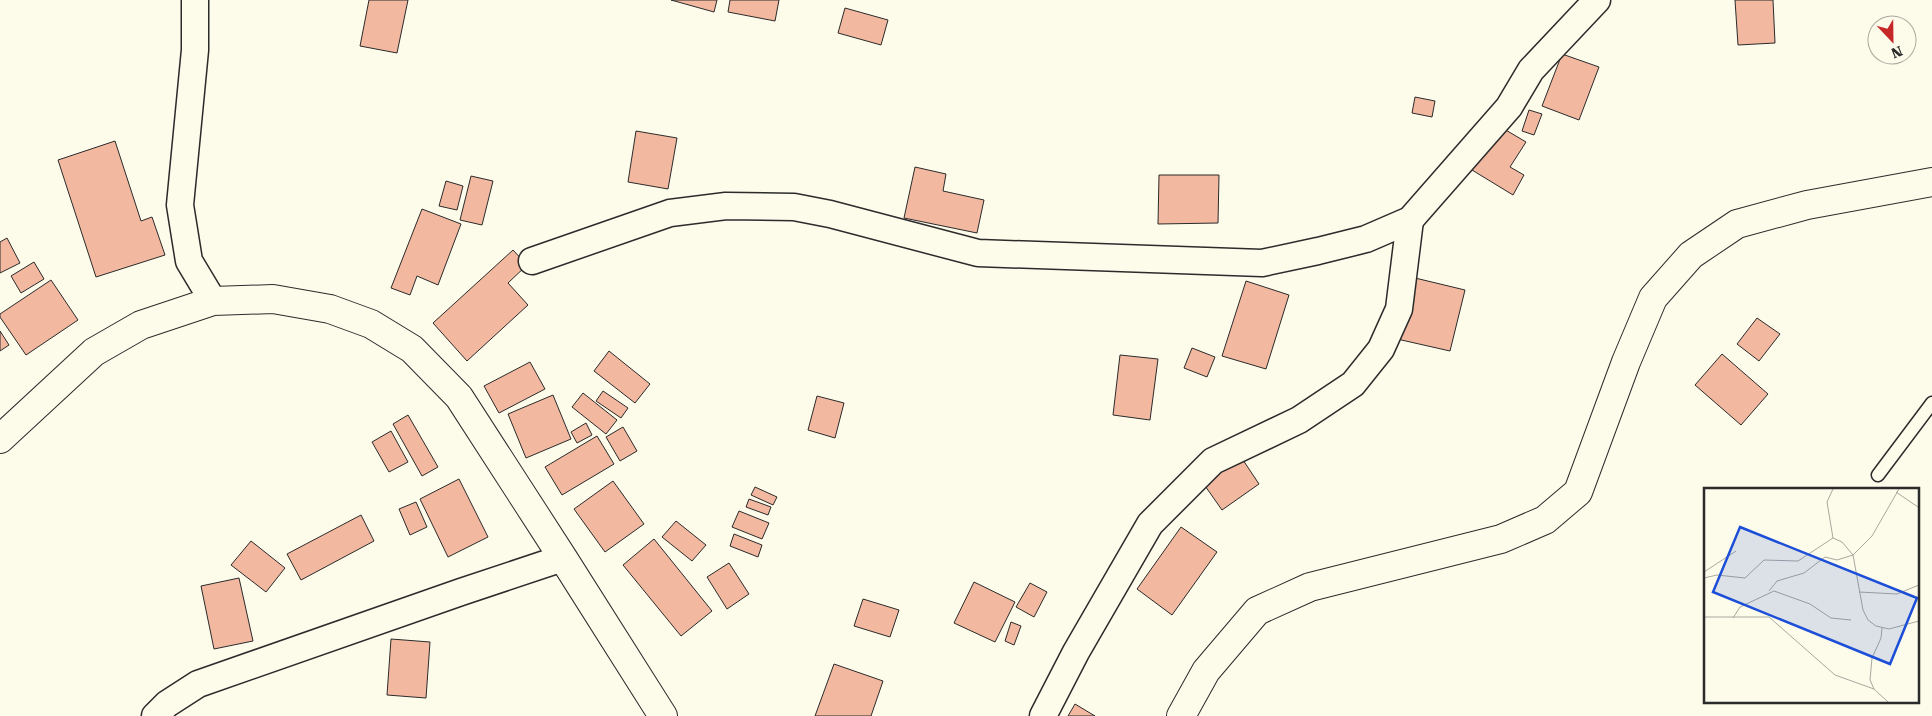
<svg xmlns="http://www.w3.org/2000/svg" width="1932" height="716" font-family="'Roboto Serif',serif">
	<rect width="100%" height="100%" fill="#fdfbea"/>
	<g fill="#f2b8a0" stroke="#2b2b2b">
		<path d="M369,0H408L397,53L360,46Z"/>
		<path d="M671,0H717L714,12Z"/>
		<path d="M730,0H779L775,21L728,12Z"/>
		<path d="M1735,0H1773L1775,43L1738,45Z"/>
		<path d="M845,8L888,20L881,45L838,33Z"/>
		<path d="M1562,54L1599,67L1579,120L1542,106Z"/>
		<path d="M1415,97L1435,101L1432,117L1412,113Z"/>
		<path d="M1529,110L1542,114L1534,135L1522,131Z"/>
		<path d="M1499,126L1526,142L1510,167L1524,175L1513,195L1472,170Z"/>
		<path d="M636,131L677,138L668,189L628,182Z"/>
		<path d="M115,141L141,221L152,217L165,255L96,277L58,160Z"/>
		<path d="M915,167L946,174L943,191L984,200L977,233L904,218Z"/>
		<path d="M1159,175H1219L1218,223L1158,224Z"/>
		<path d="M471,176L493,181L482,225L460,220Z"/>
		<path d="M446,181L463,186L457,210L439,206Z"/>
		<path d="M422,209L461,224L438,285L417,276L410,295L391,288Z"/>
		<path d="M7,238L20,263L0,273V242Z"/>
		<path d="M513,250L527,265L508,283L528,305L467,361L433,323Z"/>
		<path d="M34,262L44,279L21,293L11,276Z"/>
		<path d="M1411,277L1465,290L1450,351L1397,339Z"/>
		<path d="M51,280L78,320L26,355L0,317V314Z"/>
		<path d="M1246,281L1289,295L1266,369L1222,356Z"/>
		<path d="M1757,318L1780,334L1759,361L1737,344Z"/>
		<path d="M0,331L9,345L0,351Z"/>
		<path d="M1192,348L1215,357L1207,377L1184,368Z"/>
		<path d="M609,351L650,384L635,403L594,371Z"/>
		<path d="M1722,354L1768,394L1741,425L1695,385Z"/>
		<path d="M1120,355L1158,359L1150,420L1113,415Z"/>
		<path d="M530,362L545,389L499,413L484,386Z"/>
		<path d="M603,391L628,408L621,418L596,401Z"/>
		<path d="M583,393L617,420L606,434L572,407Z"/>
		<path d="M553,395L571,439L526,458L508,414Z"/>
		<path d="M817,396L844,403L835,438L808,430Z"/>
		<path d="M408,415L438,467L422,476L393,424Z"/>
		<path d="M586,423L592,435L577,443L571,432Z"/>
		<path d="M623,427L637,451L620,461L606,437Z"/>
		<path d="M391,431L408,462L389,472L372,442Z"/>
		<path d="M597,436L614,464L562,495L545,467Z"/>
		<path d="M1241,457L1259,484L1222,510L1203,483Z"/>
		<path d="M459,479L488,537L448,557L420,499Z"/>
		<path d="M613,481L644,524L605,552L574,509Z"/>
		<path d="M755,487L777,497L773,505L751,495Z"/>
		<path d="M749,499L771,507L768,515L746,507Z"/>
		<path d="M416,502L427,527L410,535L399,509Z"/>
		<path d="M739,511L769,523L762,539L732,527Z"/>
		<path d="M361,515L374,541L301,580L287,554Z"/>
		<path d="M676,521L706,545L692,561L662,537Z"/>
		<path d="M1181,527L1217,552L1172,615L1137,589Z"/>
		<path d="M734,534L762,545L758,557L730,546Z"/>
		<path d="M654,539L712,611L681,636L623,565Z"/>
		<path d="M251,541L285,568L266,592L231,565Z"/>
		<path d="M729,563L749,594L727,609L707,577Z"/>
		<path d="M239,578L253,641L214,649L201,586Z"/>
		<path d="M974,582L1015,602L995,642L954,623Z"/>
		<path d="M1030,583L1047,592L1034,617L1016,607Z"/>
		<path d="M863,599L899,610L890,637L854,626Z"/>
		<path d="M1011,622L1021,626L1014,645L1005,641Z"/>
		<path d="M391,639L430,642L426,698L387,695Z"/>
		<path d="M834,664L883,681L871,716H815Z"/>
		<path d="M1075,704L1095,716H1068Z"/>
	</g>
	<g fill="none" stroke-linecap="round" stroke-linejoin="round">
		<defs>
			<path id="service" d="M1878,475L1932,403"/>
			<g id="minor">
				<path d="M195,0V50L180,205L189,261L213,301"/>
				<path d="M532,261L670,213L726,206L794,207L830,214L978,253L1262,263L1318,251L1366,239L1410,220L1509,107L1531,70L1597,0"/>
				<path d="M155,716L167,704L198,684L461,592L563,558"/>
				<path d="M1043,716L1076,652L1150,524L1213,461L1299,420L1353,384L1381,349L1399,309L1410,220"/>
			</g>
			<g id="primary">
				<path d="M0,439L94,352L141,325L213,301L273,299L330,309L371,324L412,349L459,397L563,558L663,716"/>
				<path d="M1181,716L1206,671L1257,611L1310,587L1501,539L1545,520L1578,492L1626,362L1653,298L1691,255L1737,224L1807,205L1932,182"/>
			</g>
		</defs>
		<use href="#service" stroke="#2b2b2b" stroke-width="15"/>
		<use href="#minor" stroke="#2b2b2b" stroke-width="29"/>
		<use href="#primary" stroke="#2b2b2b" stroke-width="30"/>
		<use href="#service" stroke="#fdfbea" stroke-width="12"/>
		<use href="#minor" stroke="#fdfbea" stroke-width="26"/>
		<use href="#primary" stroke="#fdfbea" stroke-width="28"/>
	</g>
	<g transform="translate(1704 488)">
		<rect width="215" height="215" fill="#fdfbea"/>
		<path fill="none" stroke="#a9a89e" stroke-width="1" d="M192,4L214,19M129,50L123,14L129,1M0,84L32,63M0,90L13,87L41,90L60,72L94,73L129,50L138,54L149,67L159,122L164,132L172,138L185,141L215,133M65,103L73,93L100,85L121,69L133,72L149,67L168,48L195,1M155,104L193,106L215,97M0,129H65L131,187L170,201M29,130L36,119L70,103L106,116L127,130L147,132M178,140L177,150L168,170L166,192L170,201L184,214"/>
		<path fill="#1d4ed8" fill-opacity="0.15" stroke="#1d4ed8" stroke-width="2.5" d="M36,39L213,110L186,176L9,104Z"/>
		<rect width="215" height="215" fill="none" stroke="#2b2b2b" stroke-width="2.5"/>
	</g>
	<g transform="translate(1892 40) rotate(158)"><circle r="24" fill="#fdfbea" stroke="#a9a89e"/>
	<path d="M0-4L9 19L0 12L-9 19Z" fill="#c62828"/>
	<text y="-8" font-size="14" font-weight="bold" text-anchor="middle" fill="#2b2b2b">N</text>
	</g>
</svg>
